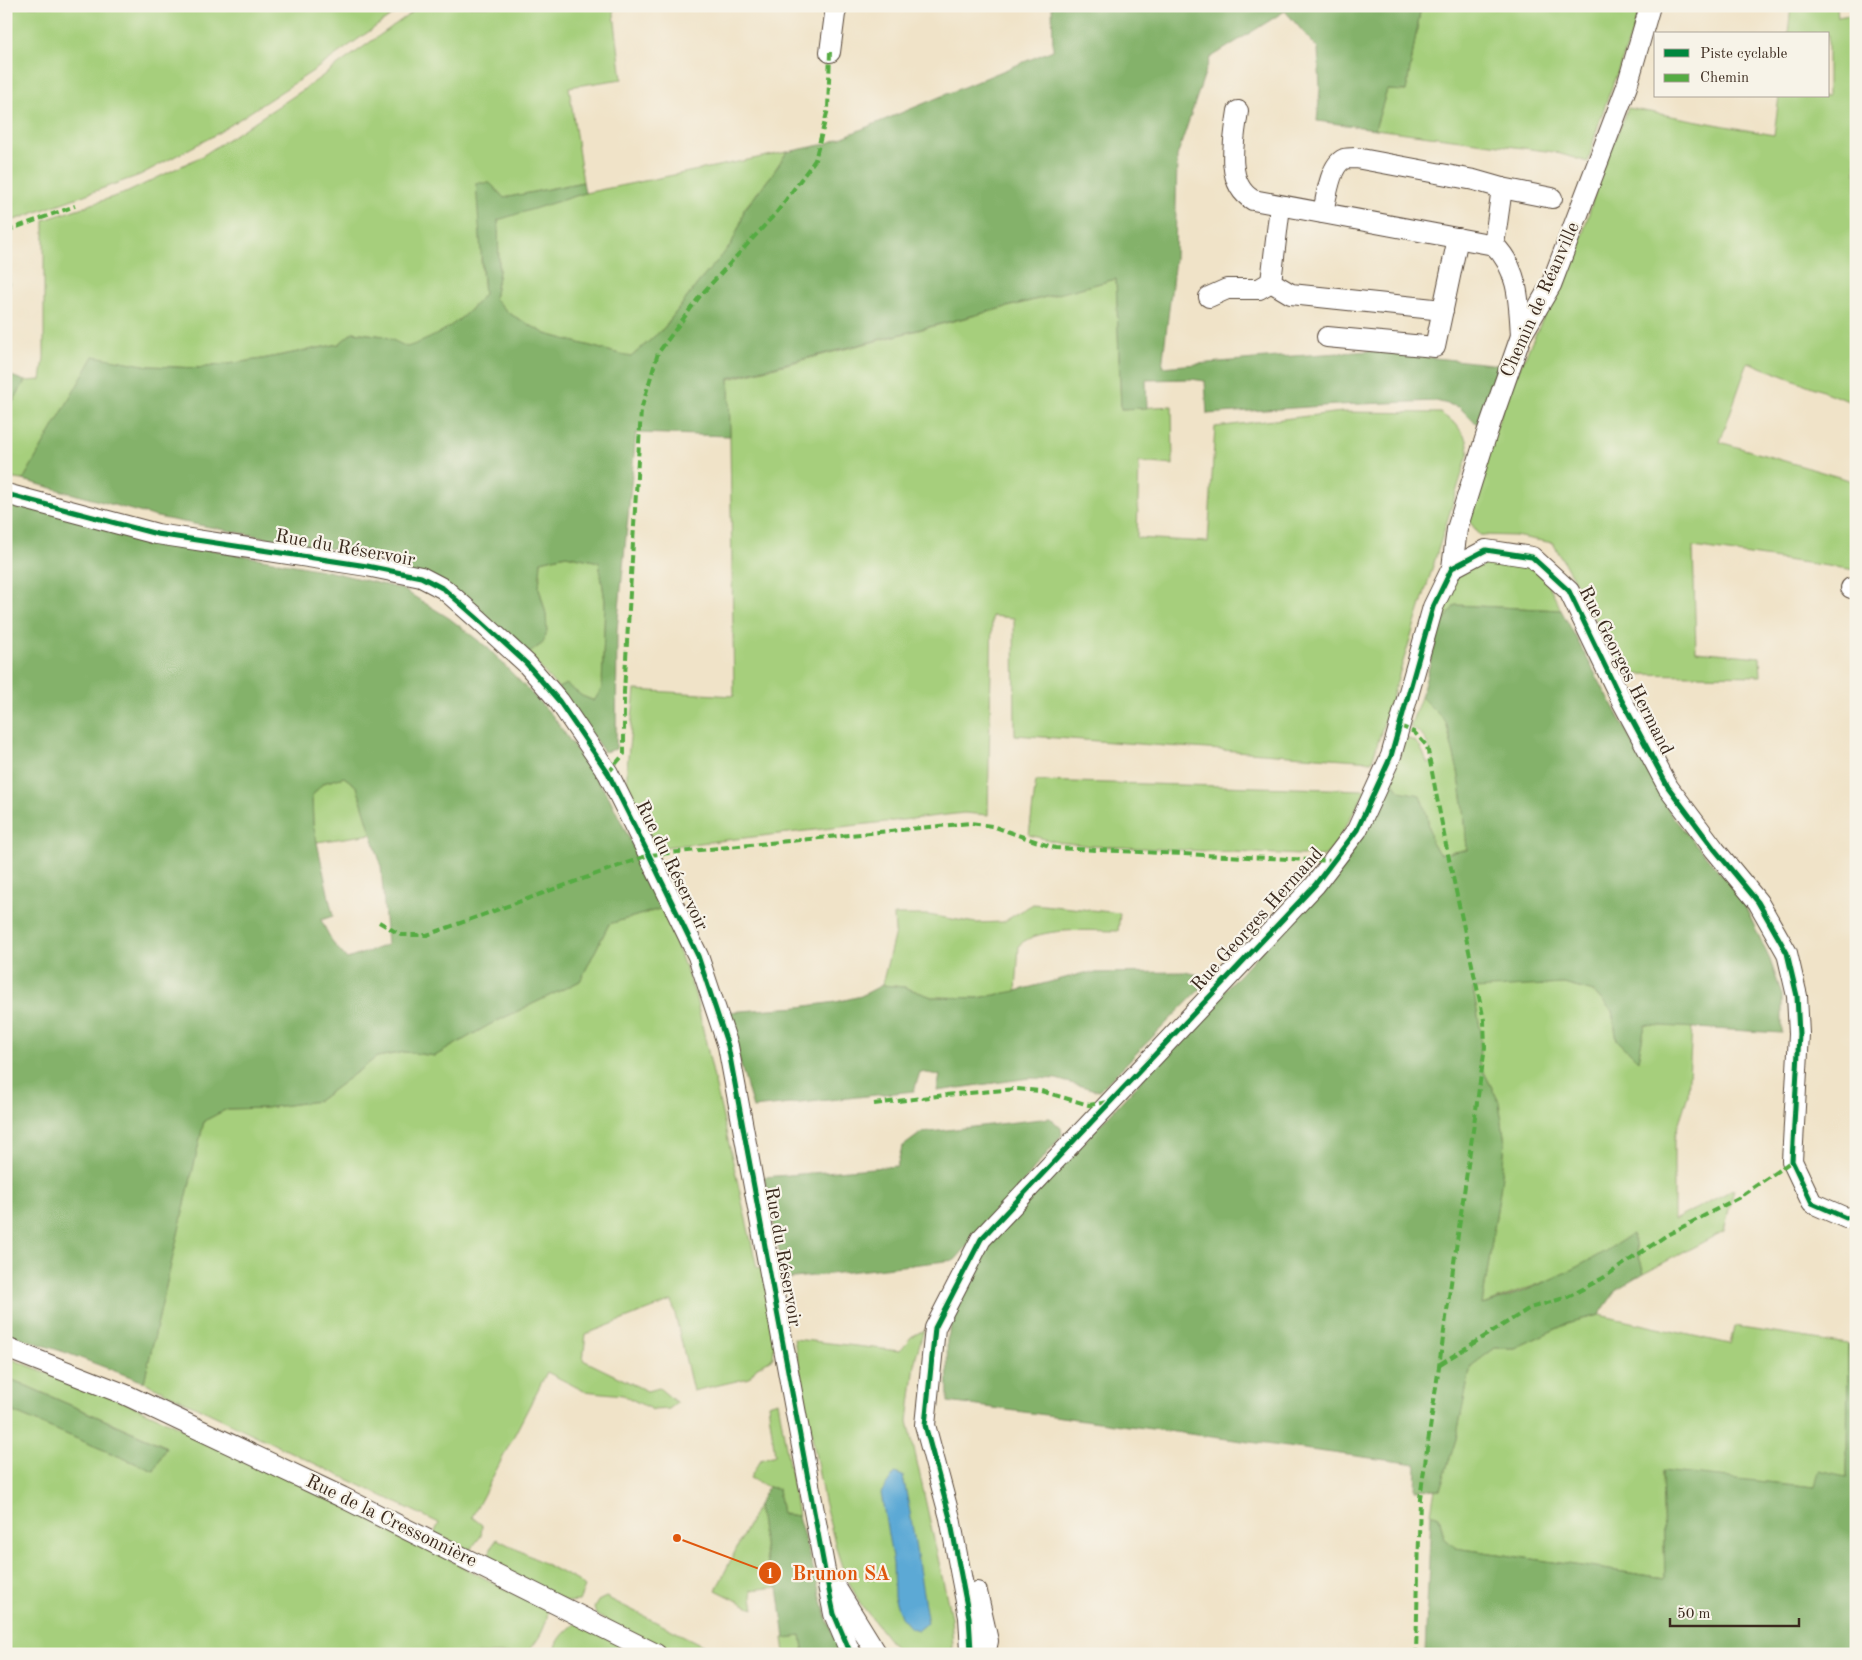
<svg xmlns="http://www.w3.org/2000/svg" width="1862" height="1660" font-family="'Old Standard TT',serif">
	<rect width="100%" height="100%" fill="#f7f3e8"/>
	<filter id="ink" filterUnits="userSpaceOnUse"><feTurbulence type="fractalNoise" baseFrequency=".02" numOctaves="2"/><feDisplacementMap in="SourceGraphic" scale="10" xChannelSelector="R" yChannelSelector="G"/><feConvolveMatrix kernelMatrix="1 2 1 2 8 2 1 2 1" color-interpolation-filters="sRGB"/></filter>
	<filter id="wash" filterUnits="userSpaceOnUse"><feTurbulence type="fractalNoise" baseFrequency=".0096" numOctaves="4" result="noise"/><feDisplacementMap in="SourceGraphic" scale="20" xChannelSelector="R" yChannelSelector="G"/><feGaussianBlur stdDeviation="1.12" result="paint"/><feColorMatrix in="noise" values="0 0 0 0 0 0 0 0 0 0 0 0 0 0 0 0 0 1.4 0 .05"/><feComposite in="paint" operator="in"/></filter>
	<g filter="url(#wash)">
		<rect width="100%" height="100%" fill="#f0e3c8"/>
		<g fill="#a6cf7b" stroke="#707c4c">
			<path d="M6,6H405L316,69L215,135L140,175L6,223Z"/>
			<path d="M421,6H613L622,79L569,87L583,182L504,198L490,183L481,260L484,294C464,320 438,337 407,348L384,336L353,332L339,344L262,359L199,368L149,366L94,357L23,480L6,478V414L25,381L41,380L44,358V220L128,192L202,156L300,92Z"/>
			<path d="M1421,6H1641C1625,59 1600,109 1588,162L1554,152L1375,129L1387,90L1406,91Z"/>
			<path d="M1791,6H1837L1838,17L1856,14V404L1748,362L1720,442L1856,482V570L1693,547L1696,651L1760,657L1761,676L1627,674L1553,543L1515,536L1480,535L1468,520L1506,397L1582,236L1601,173L1628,108L1774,135L1779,96H1828V34H1788Z"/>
			<path d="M787,152L771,176L744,209L741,222L731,245L698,283L664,328L631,357L546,334L510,314L494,299L499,271L498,219L585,193Z"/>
			<path d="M12,232L6,340V235Z"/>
			<path d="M1116,279L1121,409L1172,406L1173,465L1139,462L1137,538L1208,542L1215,427L1342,412L1440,413L1456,424L1467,440L1469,451L1372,761L1015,735L1014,618L992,616L988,815L964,813L656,848L627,785V767L635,690L734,696L729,379Z"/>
			<path d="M566,555L599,562L605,601L602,688L595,701L582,696L566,685L558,688L528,654L543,643L546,614L539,588L541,561Z"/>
			<path d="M1495,560C1537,565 1545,573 1561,610L1455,605L1440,627C1450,584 1449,571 1495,560Z"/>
			<path d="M1421,697L1446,722L1458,771L1464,809L1467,850L1439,854L1431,840L1427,815L1400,791L1392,779L1405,738C1419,740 1423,751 1427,763H1433C1431,747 1425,734 1410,727Z"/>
			<path d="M344,777L357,786L372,834L317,842L313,824L312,796L323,783Z"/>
			<path d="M1036,781L1366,790L1333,849L1324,856L1092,846L1057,842L1029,835Z"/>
			<path d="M1033,904L1120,913L1118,931C1091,931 1040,926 1019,945L1016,992L978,998L932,997L904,987L882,985L895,932L894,915H928L976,923L1003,922Z"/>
			<path d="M663,908L695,994L757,1268L763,1267L775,1339L773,1358L756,1368L749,1378L693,1391L672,1301L586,1334L583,1360L647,1391L659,1388L677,1403L669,1409L653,1410L623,1395L584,1391L547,1372L472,1517L482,1525L481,1536L470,1550L434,1534L439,1523L144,1382L204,1121L227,1109L265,1108L318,1101L377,1057L405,1052L435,1056L489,1025L580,981L609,924Z"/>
			<path d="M1564,984L1594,992L1612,1011L1617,1040L1638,1059L1645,1025L1692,1027L1688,1095L1674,1138V1220L1734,1189L1724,1231L1644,1273L1632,1234L1605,1252L1558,1277L1482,1305L1501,1184L1505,1143L1499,1102L1479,1062L1481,1033L1473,988Z"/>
			<path d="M1599,1315L1730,1344L1734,1327L1848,1344L1847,1477L1815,1487L1662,1472L1665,1578L1455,1548L1444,1538L1439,1516L1431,1513L1435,1489H1440L1456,1439L1471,1366L1495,1348H1515L1571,1322Z"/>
			<path d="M924,1330L916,1356L908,1421L951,1617L953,1647L950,1654H900L860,1603L844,1573L837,1551L824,1501L794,1339L900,1351L911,1337Z"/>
			<path d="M6,1357L129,1404L315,1490L548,1611C546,1628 539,1639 528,1652L524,1650L522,1654H6V1409L154,1471L165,1446L6,1377Z"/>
			<path d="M778,1401L798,1516L782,1514L778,1489L768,1487L750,1478L760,1460L775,1455L768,1404Z"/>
			<path d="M758,1505L768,1570L778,1587L751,1590L754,1609L716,1590Z"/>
			<path d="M497,1539L578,1581L585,1587L579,1601L567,1602L492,1562L489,1554L492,1546Z"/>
			<path d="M606,1597L720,1654H672L596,1615L594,1608L598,1601Z"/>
			<path d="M576,1623L641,1654H555C555,1640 566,1631 576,1623Z"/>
			<path d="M801,1636L804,1654H785L783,1638Z"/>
		</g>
		<g fill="#84b26b" stroke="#606e44" fill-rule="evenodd">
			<path d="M1052,6H1421L1406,91L1387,90L1375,129L1317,121L1320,89L1318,49L1285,11L1210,58L1177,156L1175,259L1162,367L1278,357L1370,351L1501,365L1477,424L1459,407L1436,401L1337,405L1207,414L1205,381L1191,379L1146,380L1147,408L1121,409L1116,279L729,378L730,436L636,433L617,630L616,749L604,752L558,688L566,684L582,696L594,701L602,688L605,601L599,562L566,555L541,561L539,588L546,614L547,631L543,643L528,654L420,581L377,556L294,543L157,517L23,480L94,356L149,366L199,368L262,359L339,344L353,332L384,336L407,347C438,337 464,320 484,294L476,183H490L504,198L583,182L585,193L498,220L499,271L494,299L510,314L546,334L631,357L664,328L698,283L731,245L741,222L744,210L771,176L787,152L826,144L1053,50Z"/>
			<path d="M6,374L25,381L6,414Z"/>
			<path d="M10,501L148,538L327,571L402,589L449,618L488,648L552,715L609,797L663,908L609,924L580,981L489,1025L435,1056L405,1052L377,1057L318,1101L265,1108L227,1109L204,1121L144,1382L67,1353L6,1333V509ZM344,777L357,787L381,865L387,945L347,959L333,943L321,920L333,916L313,824L312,796L323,783Z"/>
			<path d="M1455,605L1561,610L1672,816L1741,897L1770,960L1782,995V1033L1645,1025L1638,1060L1617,1040L1612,1011L1594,992L1564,984L1473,989L1481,1033L1479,1062L1499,1102L1505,1143L1501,1184L1482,1305C1535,1290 1586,1265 1632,1234L1644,1273L1617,1289L1599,1315L1571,1322L1515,1348H1495L1471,1366L1456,1439L1440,1489L1415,1490L1416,1464L948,1402L947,1340L960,1298L980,1254L1331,876L1375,817L1392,779L1400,791L1420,795L1427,815L1431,840L1439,854L1467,850L1464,809L1458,771L1446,722L1421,697L1440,627Z"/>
			<path d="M1186,972L1211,978L1099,1091L1056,1079L1030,1078L937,1091L940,1075L920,1072L914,1091L753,1108L726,1012L799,1007L836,1002L861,996L882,985L904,987L932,997L978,998L1016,991L1084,973Z"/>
			<path d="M1050,1118L1061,1128L1062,1135L1017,1190L955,1260L785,1279L764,1177L897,1166L902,1147L921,1133Z"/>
			<path d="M1848,1344L1856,1345V1654H1425L1431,1513L1439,1516L1444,1538L1456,1548L1665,1578L1662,1471L1815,1487L1819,1471L1847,1477Z"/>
			<path d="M6,1377L166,1447L154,1471L6,1409Z"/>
			<path d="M768,1487L778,1489L782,1514L798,1516L828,1622L841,1654H804L801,1636L785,1638L778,1587L768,1570L758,1505Z"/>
		</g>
		<path fill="#5ba9d5" stroke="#4b6a7a" d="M895,1473L903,1476L910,1512L927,1618L928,1622L918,1630L911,1628L901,1617L894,1597L893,1564L881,1493Z"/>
	</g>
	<g filter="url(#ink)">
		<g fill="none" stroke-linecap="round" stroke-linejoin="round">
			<defs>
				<g id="minor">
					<path d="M830,52L835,14L838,6"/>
					<path d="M1238,111C1234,139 1224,184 1253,200L1494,245"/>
					<path d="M1502,188L1494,245C1519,269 1519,303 1521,336"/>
					<path d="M1323,213C1326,199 1330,165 1344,159C1347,158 1352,158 1356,158L1474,180L1502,188L1552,198"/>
					<path d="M1271,282L1280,206"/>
					<path d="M1209,297L1227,289H1259L1271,282L1291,294L1443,310"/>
					<path d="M1327,337L1435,347L1458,238"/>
					<path d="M6,494L157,534L367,566L421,577L444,589L478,619L526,663L559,701L608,773L649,855L698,956L728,1046L825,1571L834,1614L851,1654"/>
					<path d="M1452,568L1457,529L1487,433L1521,336L1551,285L1627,86L1650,6"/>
					<path d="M1851,588L1856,589"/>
					<path d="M6,1348L124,1394L342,1497L656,1654"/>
					<path d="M833,1583L877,1654"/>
					<path d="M977,1592L988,1641L985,1654"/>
					<path d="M970,1654L971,1651L969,1617L950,1518L925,1425L935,1328L981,1239L1315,885L1357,830L1391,756L1433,607L1452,568L1486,550L1532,557L1569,591L1621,699L1668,787L1715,850L1758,902L1787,953L1797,996L1799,1034L1792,1161L1812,1203L1846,1218L1856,1216"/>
				</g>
			</defs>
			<use href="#minor" stroke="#564638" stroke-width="22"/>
			<use href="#minor" stroke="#fff" stroke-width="20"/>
			<g stroke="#55ab43" stroke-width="4" stroke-dasharray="8 4" stroke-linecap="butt">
				<path d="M6,231L75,206"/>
				<path d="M1400,726L1414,732L1427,746L1446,845L1484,1020L1485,1047L1420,1498L1416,1654"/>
				<path d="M608,773L624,754V692L641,410L658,353L700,296L777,212L815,160L828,109L830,52"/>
				<path d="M379,922L401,935H427L649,855L970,823L992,826L1055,848L1333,861"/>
				<path d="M874,1104L945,1095L1016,1089L1041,1091L1089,1105L1109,1102"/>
				<path d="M1440,1364L1530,1308L1568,1297L1603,1278L1667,1235L1738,1198L1792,1161"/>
			</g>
			<defs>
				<g id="cycleway">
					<path d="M6,494L157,534L367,566L421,577L444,589L478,619L526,663L559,701L608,773L649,855L698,956L728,1046L825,1571L834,1614L851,1654"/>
					<path d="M970,1654L971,1651L969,1617L950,1518L925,1425L935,1328L981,1239L1315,885L1357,830L1391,756L1433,607L1452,568L1486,550L1532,557L1569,591L1621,699L1668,787L1715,850L1758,902L1787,953L1797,996L1799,1034L1792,1161L1812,1203L1846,1218L1856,1216"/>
				</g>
			</defs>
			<use href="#cycleway" stroke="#f7f3e8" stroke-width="8"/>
			<use href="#cycleway" stroke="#00873e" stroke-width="5"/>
		</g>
	</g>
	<g text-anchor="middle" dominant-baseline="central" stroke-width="4.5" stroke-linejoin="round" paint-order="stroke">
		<g font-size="19" fill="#3b2a1e" stroke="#f7f3e8">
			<text transform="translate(1541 300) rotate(-66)">Chemin de Réanville</text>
			<text transform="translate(345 549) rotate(10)">Rue du Réservoir</text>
			<text transform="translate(1625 671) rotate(63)">Rue Georges Hermand</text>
			<text transform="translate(671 866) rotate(64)">Rue du Réservoir</text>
			<text transform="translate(1258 920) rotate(-48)">Rue Georges Hermand</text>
			<text transform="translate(782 1257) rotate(80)">Rue du Réservoir</text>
			<text transform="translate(391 1522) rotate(26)">Rue de la Cressonnière</text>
		</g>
	</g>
	<path fill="none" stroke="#df570d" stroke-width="2" d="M677 1538L770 1573"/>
	<g fill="#df570d" stroke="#f7f3e8" stroke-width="2">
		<circle cx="677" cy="1538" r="5"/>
		<circle cx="770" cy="1573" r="12"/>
	</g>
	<g font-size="15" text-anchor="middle" font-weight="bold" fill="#fff">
		<text x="770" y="1578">1</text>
	</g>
	<g font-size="20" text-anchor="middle" font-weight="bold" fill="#df570d" stroke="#f7f3e8" stroke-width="4.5" stroke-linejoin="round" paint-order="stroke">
		<text x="841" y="1580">Brunon SA</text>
	</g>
	<rect width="1862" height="1660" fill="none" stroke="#f7f3e8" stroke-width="25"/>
	<rect x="1654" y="32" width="175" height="65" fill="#f7f3e8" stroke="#aca397"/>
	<rect x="1664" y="49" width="25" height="8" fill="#00873e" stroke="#aca397"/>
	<text x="1700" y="58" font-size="15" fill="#3b2a1e">Piste cyclable</text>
	<rect x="1664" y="74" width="25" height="8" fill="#55ab43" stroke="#aca397"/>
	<text x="1700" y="82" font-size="15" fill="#3b2a1e">Chemin</text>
	<path d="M1670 1618v8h129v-8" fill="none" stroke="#3b2a1e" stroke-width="2.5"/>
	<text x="1677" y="1618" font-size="15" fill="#3b2a1e" stroke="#f7f3e8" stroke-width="4" paint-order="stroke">50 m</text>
</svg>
